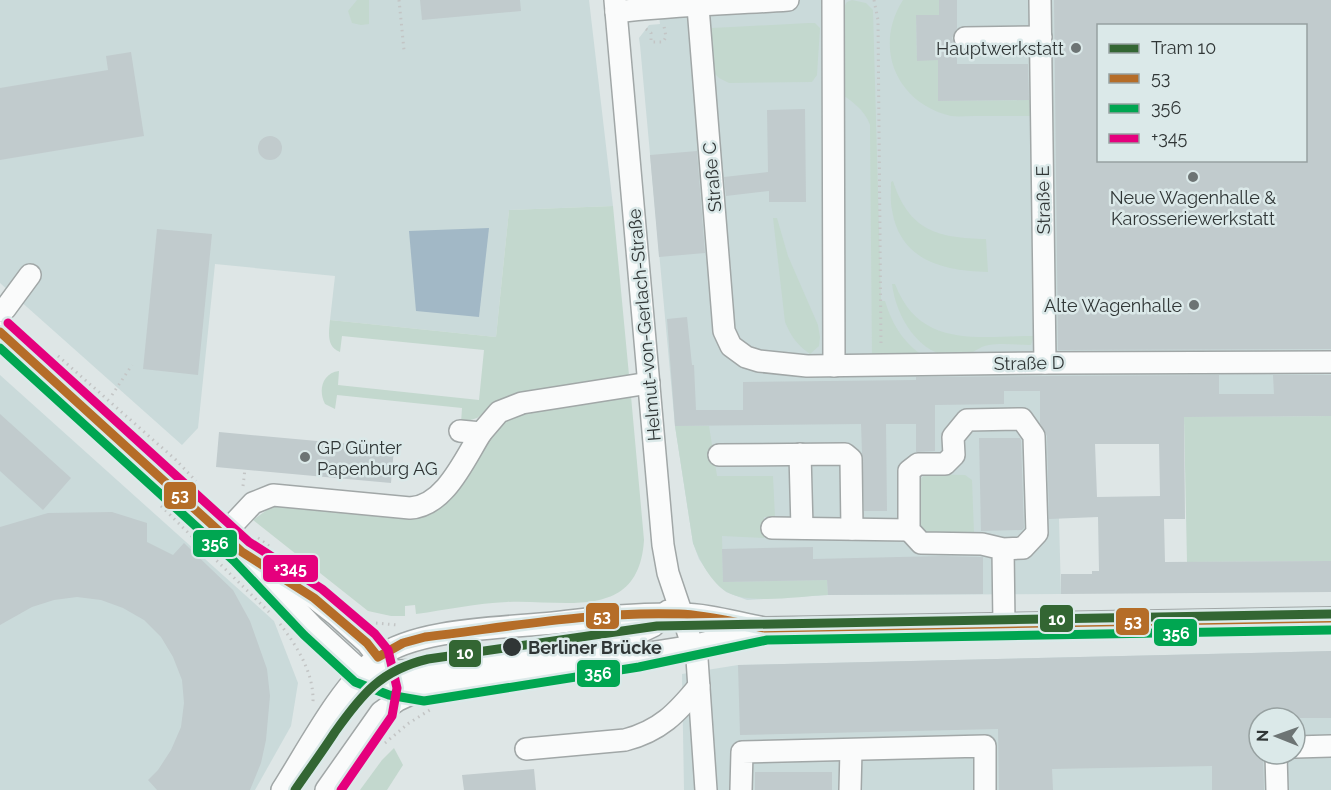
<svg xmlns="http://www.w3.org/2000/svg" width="1331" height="790" font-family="Raleway,sans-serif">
	<rect width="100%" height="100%" fill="#dee6e6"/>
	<g fill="#cadada" fill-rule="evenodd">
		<path d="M0,0H589L613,206L509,210L496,337L330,320L335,276L215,264L198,428L182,445L0,283Z"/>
		<path d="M657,0H1331V416L1184,417V403H1102L1059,519L1061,594L828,595L747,600L726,592L707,571L699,559L693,543L675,426L640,45L639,38L649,25L660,24ZM1098,26H1306V160H1098Z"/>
		<path d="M0,375L274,621L298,683L291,726L255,790H0Z"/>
		<path d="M1331,651V790H684L682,674L738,665ZM1259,718H1295V754H1259Z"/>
	</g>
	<g fill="#c3d8ce">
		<path d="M357,0H369V24L361,25L352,23L348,11Z"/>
		<path d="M852,0L866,3L873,10L881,301H885C893,327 905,345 928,359L872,358L870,125C865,110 851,100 838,92L842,10L847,2Z"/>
		<path d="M903,0H939V15L916,16L917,60H938V101L1030,100V116C1011,116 992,116 974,116C966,116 958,117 951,116C896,103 873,47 903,0Z"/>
		<path d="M809,23H815L820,28L817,75L812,82L729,83L719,78L713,72L709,33L712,28Z"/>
		<path d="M893,181C909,231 938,238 986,239L988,272C944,271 900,261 892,210C890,201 891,191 891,182Z"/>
		<path d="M613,206L629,375L490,408L477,418L461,423L462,408L337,395L335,409L325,404C318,391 322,373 339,371L338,385L479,400L484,350L342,336L340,352C326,346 329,333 330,320L496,337L509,210Z"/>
		<path d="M773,218H777L788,256L818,325L820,337L819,346L810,354C797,345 791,336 785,322Z"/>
		<path d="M892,284H895C920,349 977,336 1034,336L1031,345C1018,345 1002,343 989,345C980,346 972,354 963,356C922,362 896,318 892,284Z"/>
		<path d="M631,396L644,540C639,623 563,599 507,602C477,603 446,610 416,614L415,605L405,606V616H391L368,611L253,520L274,505L409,515L493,428L515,414Z"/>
		<path d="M1331,416V561L1187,562L1184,417Z"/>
		<path d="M675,426H709L717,476H773L775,517H764V538L722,536L723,582L827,580L828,595C801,596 749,605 727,592C711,583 699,559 693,543Z"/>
		<path d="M926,474L965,475L972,480L974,533L924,536L916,528V483Z"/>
		<path d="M394,748L403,765L387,790H360L382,760Z"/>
	</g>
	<path fill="#a2b8c6" d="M489,228L479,317L416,311L409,231Z"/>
	<g fill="#c1cbcd" fill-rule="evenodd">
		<path d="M420,0H520L521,11L422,20Z"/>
		<path d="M939,0H957V28L952,38L957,48V64H1028L1029,100L938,101V60L917,61L916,15H939Z"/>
		<path d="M1054,0H1331V349L1058,350ZM1098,26H1305V160H1098Z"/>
		<path d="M131,52L144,136L0,160V88L108,70L106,56Z"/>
		<path d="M805,109L806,202H769V191L726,196L724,177L768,172L767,110Z"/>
		<circle cx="270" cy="148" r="12"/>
		<path d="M697,151L705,253L659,257L650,155Z"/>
		<path d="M157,229L212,234L198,375L143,369Z"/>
		<path d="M687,317L692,365H694L696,410H743V382L916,380V377L1219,375V394H1274L1273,375H1331V416L1184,417L1185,519H1164L1165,562L1331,561V592L1061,594V574H1092V571H1099L1098,517L1049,519L1047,436L1040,423V391H1004V404L935,405V451L916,452V424H886L887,511H864L861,424L675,426L667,319ZM1095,444H1159L1160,496L1097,497Z"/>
		<path d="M0,414L71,478L43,510L0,471Z"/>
		<path d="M219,432L394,448L391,483L216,467Z"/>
		<path d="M979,438H1020L1021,440L1024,528L1022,530L981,531Z"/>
		<path d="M112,512L147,523V542L173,555L184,543L233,590L250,621L267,669L270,696L266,740L261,763L250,790H157L148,780L158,770L171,750L181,727L184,703L182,680L173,657L161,637L144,620L123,608L101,600L77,597L54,600L32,607L0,625V527L48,513Z"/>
		<path d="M813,547V559L942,556L983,557V594L828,595L827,580L723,582L722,549Z"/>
		<path d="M1331,651V718H1259V754H1263L1264,790H1212V766L1052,769L1053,790H999L998,729L740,735L738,665Z"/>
		<path d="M534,769L536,790H464L462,775Z"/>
		<rect x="755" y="772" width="77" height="18"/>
	</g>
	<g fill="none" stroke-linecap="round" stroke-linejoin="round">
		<defs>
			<g id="minor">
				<path d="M615,0L663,545L668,573L697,659L706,790"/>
				<path d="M833,0L834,366"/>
				<path d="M1040,0L1045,363"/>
				<path d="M698,7L724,331L731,346L746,357L759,361L807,366L1045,363L1331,362"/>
				<path d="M616,12C673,5 731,4 788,0"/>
				<path d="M965,38L1041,37"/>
				<path d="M0,311L5,309L30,275"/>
				<path d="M0,332L242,552L313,627L362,672L392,683L422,689"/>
				<path d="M460,431L481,433L499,412L522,403L649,383"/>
				<path d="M800,454L802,528"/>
				<path d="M719,455L845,454L851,459L852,529"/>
				<path d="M772,528L909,530"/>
				<path d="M223,535L253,503L273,495L410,508C445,506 464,460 481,433"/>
				<path d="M1003,549L982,544L921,543L909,530V471L918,464H945L954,455L953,437L967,420L1022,419L1034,436L1037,533L1023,548L1003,549L1004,624"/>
				<path d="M267,567L314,598L336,615L367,643L378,657L382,670"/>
				<path d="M378,672L420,670L601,644L632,636L653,626L668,611"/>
				<path d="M1295,747L1331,746"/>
				<path d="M526,749L625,740C660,731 677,713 699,686"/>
				<path d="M1276,754L1277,790"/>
				<path d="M282,790C307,751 341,685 377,658C416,628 504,628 553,623C596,618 637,613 680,614C708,614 737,623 765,628L1331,618"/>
				<path d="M326,790L381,712L398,700L422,689L693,646L756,630"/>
				<path d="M741,790L742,752L985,746V790"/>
				<path d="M850,790L851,750"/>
			</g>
		</defs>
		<use href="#minor" stroke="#a1a7a7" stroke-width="24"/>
		<g stroke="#c3c5c5" stroke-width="3" stroke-dasharray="1.5 4.5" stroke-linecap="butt">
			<path d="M399,0L404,50"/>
			<path d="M874,0L878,20L881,345"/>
			<path d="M646,29L651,33V42H663L666,37L664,26"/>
			<path d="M58,356L176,460L196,481"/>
			<path d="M112,395L132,365"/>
			<path d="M243,486L245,469"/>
			<path d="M161,506L269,612"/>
			<path d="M258,538L272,548"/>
			<path d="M376,623L397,625"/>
			<path d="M280,624C297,646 314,673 313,702"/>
			<path d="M385,743L409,723L433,708"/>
		</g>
		<use href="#minor" stroke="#fafbfb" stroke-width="21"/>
		<defs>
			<path id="bus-1" d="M0,332L242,552L314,598L367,643L378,657L403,643L425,637C508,627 596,611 679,614C708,615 737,623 765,628L1331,618"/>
			<path id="bus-2" d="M0,348L234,561L304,635L355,682L389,695L424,701L639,667L767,640L1331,630"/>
			<path id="bus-3" d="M8,323L249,542L322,589L375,634L388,650L397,688L392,716L341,790"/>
		</defs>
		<use href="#bus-1" stroke="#dbe9e9" stroke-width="14"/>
		<use href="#bus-2" stroke="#dbe9e9" stroke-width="14"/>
		<use href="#bus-3" stroke="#dbe9e9" stroke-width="14"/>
		<use href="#bus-1" stroke="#b56d28" stroke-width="9"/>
		<use href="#bus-2" stroke="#00a651" stroke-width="9"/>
		<use href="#bus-3" stroke="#e5007d" stroke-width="9"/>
		<defs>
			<path id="tram-1" d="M295,790C308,771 322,752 335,732C362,694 381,670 428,659L657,626L1331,614"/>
		</defs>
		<use href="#tram-1" stroke="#dbe9e9" stroke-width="14"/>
		<use href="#tram-1" stroke="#363" stroke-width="9"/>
	</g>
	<g fill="#6d7474" stroke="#dbe9e9" stroke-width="2">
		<circle cx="1076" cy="48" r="6"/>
		<circle cx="1193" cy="177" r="6"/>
		<circle cx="1194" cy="305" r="6"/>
		<circle cx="305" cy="457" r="6"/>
	</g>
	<circle fill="#303636" stroke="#dbe9e9" stroke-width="2" cx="512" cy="647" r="10"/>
	<g text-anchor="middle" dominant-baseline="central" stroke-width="5" stroke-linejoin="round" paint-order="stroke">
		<g font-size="18" fill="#303636" stroke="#dbe9e9" text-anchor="end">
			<text x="1064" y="48">Hauptwerkstatt</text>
			<text x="1193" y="197" text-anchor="middle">Neue Wagenhalle &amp;<tspan x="1193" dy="21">Karosseriewerkstatt</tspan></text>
			<text x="1182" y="305">Alte Wagenhalle</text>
			<text x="317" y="447" text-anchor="start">GP Günter<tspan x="317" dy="21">Papenburg AG</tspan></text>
		</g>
		<g font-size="18" fill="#303636" stroke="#dbe9e9">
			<text transform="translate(712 177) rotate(-95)">Straße C</text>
			<text transform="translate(1043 200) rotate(-91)">Straße E</text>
			<text transform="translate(644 325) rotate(-95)">Helmut-von-Gerlach-Straße</text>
			<text transform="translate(1029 363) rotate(-1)">Straße D</text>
		</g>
		<g font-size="18" font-weight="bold" fill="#303636" stroke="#dbe9e9" text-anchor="start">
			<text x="528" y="647">Berliner Brücke</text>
		</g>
	</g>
	<g stroke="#dbe9e9" stroke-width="2">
		<rect x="163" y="481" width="34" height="29" rx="6" fill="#b56d28"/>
		<rect x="192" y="529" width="46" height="29" rx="6" fill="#00a651"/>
		<rect x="262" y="554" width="57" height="29" rx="6" fill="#e5007d"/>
		<rect x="585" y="602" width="35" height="28" rx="6" fill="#b56d28"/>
		<rect x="1039" y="604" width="35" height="29" rx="6" fill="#363"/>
		<rect x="1115" y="607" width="35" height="29" rx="6" fill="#b56d28"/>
		<rect x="1153" y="618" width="45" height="29" rx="6" fill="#00a651"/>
		<rect x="448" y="639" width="34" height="29" rx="6" fill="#363"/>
		<rect x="576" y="659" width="45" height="29" rx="6" fill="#00a651"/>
	</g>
	<g font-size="16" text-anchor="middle" font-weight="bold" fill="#fff">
		<text x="180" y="501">53</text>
		<text x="215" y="549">356</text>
		<text x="290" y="574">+345</text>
		<text x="602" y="622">53</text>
		<text x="1057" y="625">10</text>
		<text x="1133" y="627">53</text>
		<text x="1176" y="639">356</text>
		<text x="465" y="659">10</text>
		<text x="598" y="679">356</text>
	</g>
	<rect x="1097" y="24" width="210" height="138" fill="#dbe9e9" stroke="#97a1a1" stroke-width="1.5"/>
	<rect x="1109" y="44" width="30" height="9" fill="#336633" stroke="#97a1a1" stroke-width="1.5"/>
	<text x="1151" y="54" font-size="18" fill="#303636">Tram 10</text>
	<rect x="1109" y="74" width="30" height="9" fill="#b56d28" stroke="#97a1a1" stroke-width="1.5"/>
	<text x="1151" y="84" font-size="18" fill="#303636">53</text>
	<rect x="1109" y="104" width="30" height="9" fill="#00a651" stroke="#97a1a1" stroke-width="1.5"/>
	<text x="1151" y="114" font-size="18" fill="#303636">356</text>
	<rect x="1109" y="134" width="30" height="9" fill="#e5007d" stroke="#97a1a1" stroke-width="1.5"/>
	<text x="1151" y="144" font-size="18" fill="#303636">+345</text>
	<g transform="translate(1277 736) rotate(271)"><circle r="28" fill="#dbe9e9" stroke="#97a1a1" stroke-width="1.5"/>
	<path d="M0-4.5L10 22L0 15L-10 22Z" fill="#6d7474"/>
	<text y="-9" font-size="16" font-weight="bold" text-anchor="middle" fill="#303636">N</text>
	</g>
</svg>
